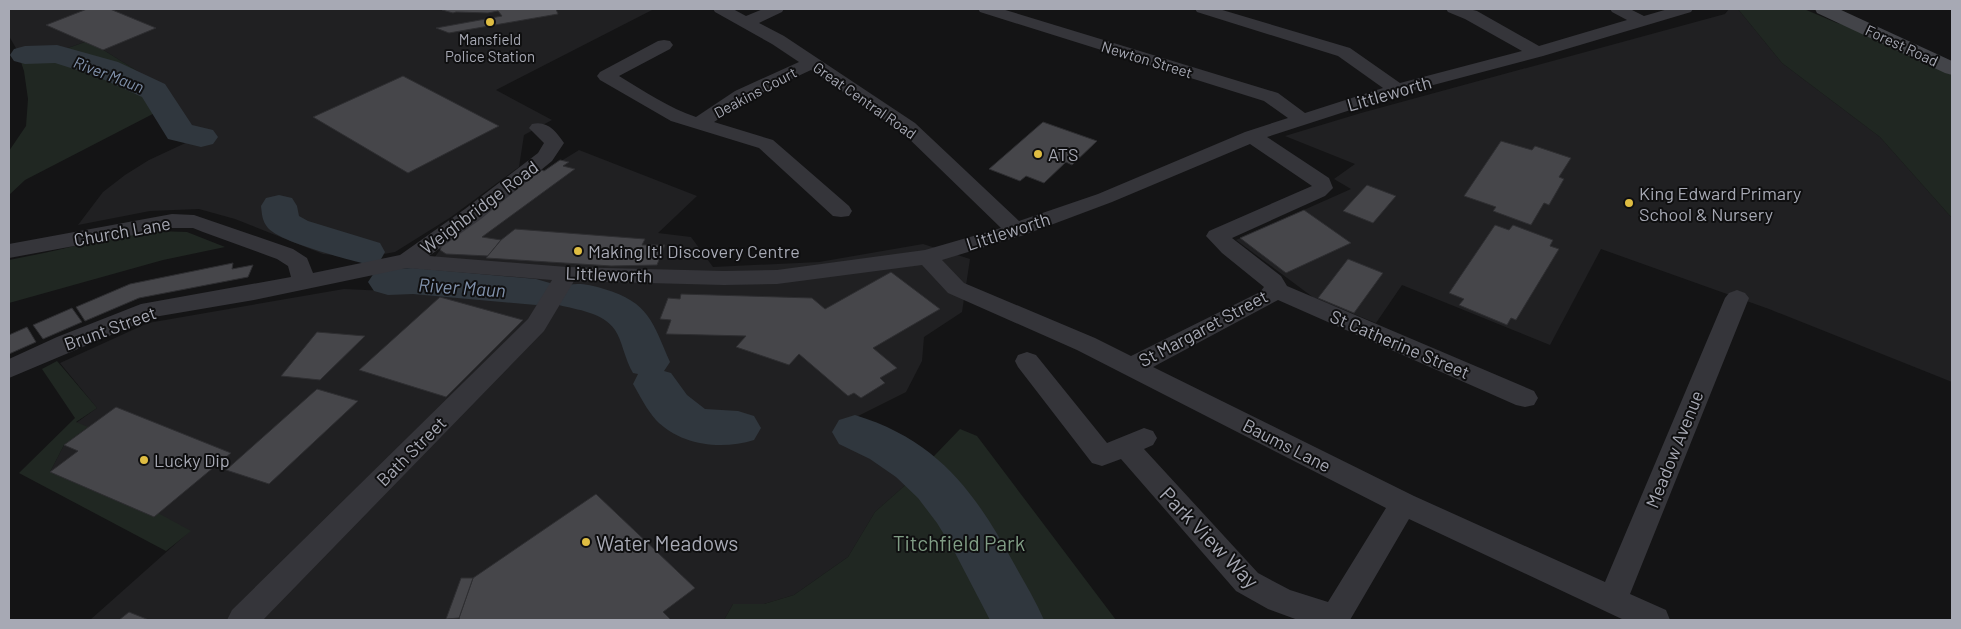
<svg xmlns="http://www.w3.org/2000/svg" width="1961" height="629" font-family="Barlow,sans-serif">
	<rect width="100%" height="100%" fill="#141415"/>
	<g fill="#202022">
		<path d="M9,9H654L496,90L552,120L524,135L519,167L451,217L395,252L362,258L323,254L235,219L199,209L150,211L78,225L103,192L125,175L149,160L209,132L186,124L166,89L105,51L85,42L68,48H31L17,50L9,36Z"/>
		<path d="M1729,9H1738L1782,63L1880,137L1952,218V382L1769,309L1601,249L1550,345L1402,285L1376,323L1314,298L1236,240L1351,189L1334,179L1355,164L1285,136L1361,113L1725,14Z"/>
		<path d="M579,150L697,196L658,233L691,237L713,267L819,262L923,244L970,259L962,312L924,337L922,361L906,392L850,420L844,442L884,459L911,480L875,512L848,557L794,595L764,604H733L724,620H90L190,531L50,472L64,445L88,428L76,423L97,408L60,363L148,323L344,289L409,292L440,250L444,240L542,170L545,171Z"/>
	</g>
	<g fill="#202722">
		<path d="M1738,9H1804L1837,23L1849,26L1952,75V218L1880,137L1782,63Z"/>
		<path d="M85,42L105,51L166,89L174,103L25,180L9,195V151L26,126L28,99L24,71L17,50L31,48H68Z"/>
		<path d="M156,231L187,232L225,247L163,260L9,303V260C58,251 106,237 156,231Z"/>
		<path d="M57,361L97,408L76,422L88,427L64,445L50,472L154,517L158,513L191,531L166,551L19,473L75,418L42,369Z"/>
		<path d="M960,429L977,436L1116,620H724L733,604H764L794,595L848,557L875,512L911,480Z"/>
	</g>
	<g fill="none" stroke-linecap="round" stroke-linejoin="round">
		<g fill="#30373e" fill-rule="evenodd">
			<path d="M57,45L118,62L165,84L192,125L213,130L218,137L213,144L201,147L168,139L142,97L96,76L55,63L25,64L14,61L10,55L14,49L25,46Z"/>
			<path d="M279,195L292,198L297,206L299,216L308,221L380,243L385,252L380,261L366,264C346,259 280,242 268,228C262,221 262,214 261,206L266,198Z"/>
			<path d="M413,268L536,279L550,283L556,291L559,287C577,282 586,284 604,289C649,302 653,323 670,362L664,371L671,373L687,395L705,409L738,411L754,416L761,428L754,440C722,450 681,446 656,420C647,410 640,396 633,384L638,374L633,373C625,360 622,340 615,330C603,312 577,310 559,305L553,297L550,301L536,305L413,294L388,295L374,291L368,282L374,273L388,269Z"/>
			<path d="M855,415C936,440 973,489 1012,560C1023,580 1035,599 1044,620H990L953,549L937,523L918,498L896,477L870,459L839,444L832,432L839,420Z"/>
		</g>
	</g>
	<g fill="#46464a" stroke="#2e2e31">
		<path d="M87,9H110L156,28L103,50L46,25Z"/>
		<path d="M444,9H556L558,14L449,33L436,28L502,16L498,11L488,13L456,12L453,13L442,10Z"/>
		<path d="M403,76L499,126L408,173L313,117Z"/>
		<path d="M1043,122L1097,141L1072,165L1066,162L1044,183L1026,176L1020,181L989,169Z"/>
		<path d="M1501,141L1532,150L1535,146L1571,158L1559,177L1564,179L1549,205L1544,203L1531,225L1493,211L1496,207L1464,196Z"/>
		<path d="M560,160L569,162L563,166L575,169L482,237L501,240L488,256L446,254L440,250L444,240L542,170L544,171Z"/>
		<path d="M1367,185L1396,196L1373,223L1343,211Z"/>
		<path d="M1304,210L1351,243L1286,273L1240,238Z"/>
		<path d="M1495,225L1509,230L1513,225L1553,240L1550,246L1559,249L1516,320L1511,318L1507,325L1459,305L1464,299L1449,293Z"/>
		<path d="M515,229L645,239L642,245H665L657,265L611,266L486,258L501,240Z"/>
		<path d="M1348,259L1383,273L1354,313L1318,298Z"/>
		<path d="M233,263L232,269L253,265L248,277L139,298L85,321L76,307L130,284Z"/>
		<path d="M891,272L940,309L873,348L897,368L880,378L885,383L861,398L854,393L848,396L799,354L789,365L736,347L746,336L666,334L671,320L660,319L668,298L680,299L681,294L812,298L825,309Z"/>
		<path d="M440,297L523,320L446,397L359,370Z"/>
		<path d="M72,308L82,322L43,339L33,325Z"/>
		<path d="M27,327L36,342L9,354V335Z"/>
		<path d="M317,332L365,336L320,380L281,376Z"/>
		<path d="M317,389L358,401L269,484L226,470Z"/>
		<path d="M116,407L231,453L154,517L50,472L78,451L64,445Z"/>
		<path d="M596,494L695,588L663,612L671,620H461L459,618L473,578Z"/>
		<path d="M461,578H473L459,618L446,619Z"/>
		<path d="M129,612L149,620H119Z"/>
	</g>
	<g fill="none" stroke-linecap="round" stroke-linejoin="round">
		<path fill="#35353a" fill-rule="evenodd" d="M713,9H733L746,16L763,9H784L782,12L759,23L784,36L915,123L1019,221L1098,194L1245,132L1288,118L1264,101L980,12L978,9H1002L1278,93L1305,113L1383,88L1338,56L1197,12L1195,9H1219L1350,48L1400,83L1522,51L1465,19L1448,12L1446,9H1469L1477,11L1539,46L1627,20L1612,12L1610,9H1630L1644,16L1668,9H1693L1691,12L1543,56L1403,93L1267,137L1329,178L1333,188L1325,196L1232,238L1281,276L1287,286L1534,391L1538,398L1534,405L1525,407L1516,405L1278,300L1153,367L1414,496L1605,582L1725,298L1729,293L1737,290L1745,293L1749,298L1630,594L1666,610L1670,620H1624L1409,519L1350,620H1298L1268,609L1236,591L1121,459L1102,466L1092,463L1018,367L1015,361L1018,355L1027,352L1036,355L1107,443L1144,428L1153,431L1157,438L1153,445L1144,449L1258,573L1290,590L1328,602L1386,508L1077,350L948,293L922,265L777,284L724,285L574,281L544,331L263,620H227L232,610L528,319L552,280L407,268L254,300L154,317L9,378V359L57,337L141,304L291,277L288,266L277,259L203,232L193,228H172L9,258V244L172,214L194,215L293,249L307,258L313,273L400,255L465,209L538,153L544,143L529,128L532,124C547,120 556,131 564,143L552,161L481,219L429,256L567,267L724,271L777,270L925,250L1001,228L901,131L811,70L749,99L714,122L773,140L849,206L852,211L849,216L841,217L833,216L759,148L671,121L600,80L597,76L600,72L658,41L664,40L670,41L673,45L670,49L619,76C644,91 669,108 696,117L735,91L799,62L772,44L715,12ZM1250,144L1312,186L1209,231L1206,236L1222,253L1264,287L1260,292L1131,356L1095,338L964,283L942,260L1024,235L1112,202Z"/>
		<path fill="#434449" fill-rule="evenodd" d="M1815,9H1839L1952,61V75L1945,73L1817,13Z"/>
	</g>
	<g fill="#dfbd42" stroke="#0f0f10" stroke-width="2">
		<circle cx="490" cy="22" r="5"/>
		<circle cx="1038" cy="154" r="5"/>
		<circle cx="1629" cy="203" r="5"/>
		<circle cx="578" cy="251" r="5"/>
		<circle cx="144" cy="460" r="5"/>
		<circle cx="586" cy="542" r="5"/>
	</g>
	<g text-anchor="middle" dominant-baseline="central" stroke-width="4" stroke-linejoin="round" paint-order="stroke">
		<g font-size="15" fill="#a7a9b4" stroke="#0f0f10">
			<text x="490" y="39">Mansfield<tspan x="490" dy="17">Police Station</tspan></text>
		</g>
		<g font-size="15" fill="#a7a9b4" stroke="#0f0f10">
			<text transform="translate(1902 45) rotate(25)">Forest Road</text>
			<text transform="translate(1147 59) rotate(17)">Newton Street</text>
			<text transform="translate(755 92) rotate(-28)">Deakins Court</text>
			<text transform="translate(865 100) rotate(35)">Great Central Road</text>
		</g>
		<g font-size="16" font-style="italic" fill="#8192ac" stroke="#0f0f10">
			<text transform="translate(109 74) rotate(21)">River Maun</text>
		</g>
		<g font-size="18" fill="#a7a9b4" stroke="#0f0f10">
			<text transform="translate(1389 93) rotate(-16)">Littleworth</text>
			<text transform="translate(479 207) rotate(-37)">Weighbridge Road</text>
			<text transform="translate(122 231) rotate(-10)">Church Lane</text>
			<text transform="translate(1008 231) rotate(-18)">Littleworth</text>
			<text transform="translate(609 274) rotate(2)">Littleworth</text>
			<text transform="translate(110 328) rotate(-20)">Brunt Street</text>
			<text transform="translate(1203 328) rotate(-28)">St Margaret Street</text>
			<text transform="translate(1400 344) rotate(23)">St Catherine Street</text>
			<text transform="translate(1287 445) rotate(27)">Baums Lane</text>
			<text transform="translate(1674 449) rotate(-68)">Meadow Avenue</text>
			<text transform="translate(411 451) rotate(-45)">Bath Street</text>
		</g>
		<g font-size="18" fill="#a7a9b4" stroke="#0f0f10" text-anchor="start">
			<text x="1048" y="154">ATS</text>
			<text x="1639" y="193">King Edward Primary<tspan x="1639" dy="21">School &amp; Nursery</tspan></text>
			<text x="588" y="251">Making It! Discovery Centre</text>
			<text x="154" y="460">Lucky Dip</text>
		</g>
		<g font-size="19" font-style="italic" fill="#8192ac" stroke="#0f0f10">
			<text transform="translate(462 287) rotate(4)">River Maun</text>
		</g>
		<g font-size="21" fill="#a7a9b4" stroke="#0f0f10">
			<text transform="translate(1210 537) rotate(46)">Park View Way</text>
		</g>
		<g font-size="21" fill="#a7a9b4" stroke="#0f0f10" text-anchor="start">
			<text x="596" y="542">Water Meadows</text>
		</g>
		<g font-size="21" fill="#809d85" stroke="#0f0f10">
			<text x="959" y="542">Titchfield Park</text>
		</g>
	</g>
	<rect width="1961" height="629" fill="none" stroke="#a7a9b4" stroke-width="20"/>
</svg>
